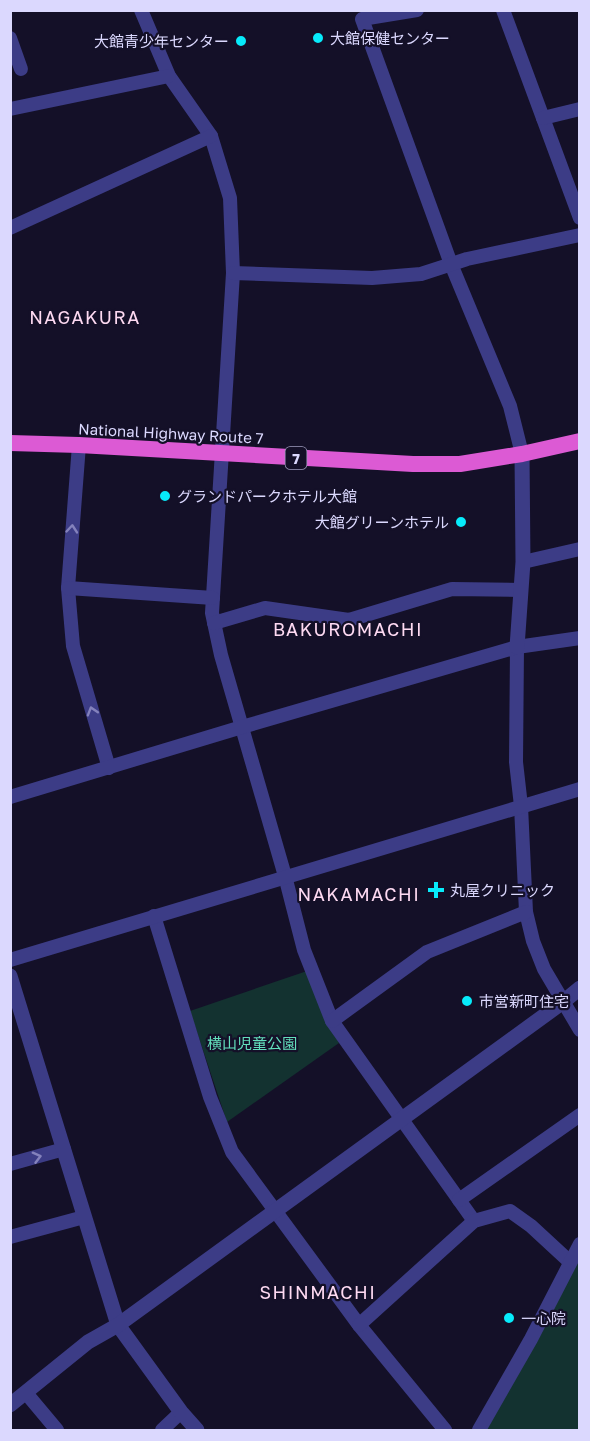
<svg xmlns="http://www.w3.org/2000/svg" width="590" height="1441" font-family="'Golos Text','Noto Sans JP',sans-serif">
	<rect width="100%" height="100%" fill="#141028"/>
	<g fill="#133230">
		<path d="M307,971L339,1043L227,1122L190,1011Z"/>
		<path d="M577,1261L580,1262L579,1430H485Z"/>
	</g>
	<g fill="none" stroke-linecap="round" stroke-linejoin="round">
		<g stroke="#3c3c86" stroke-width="14">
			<path d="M141,10L169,76L211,136L230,198L233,273L212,613L221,655L285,876L304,950L332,1021L474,1221"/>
			<path d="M417,10L362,19L451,264L510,406L522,454"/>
			<path d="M503,10L580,218"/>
			<path d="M10,38L21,69"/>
			<path d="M10,109L169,76"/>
			<path d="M543,118L580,109"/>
			<path d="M10,228L211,136"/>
			<path d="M233,273L372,278L421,274L467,259L580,235"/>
			<path d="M79,445L68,588L73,646L109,768"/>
			<path d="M523,562L580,549"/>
			<path d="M68,588L213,598"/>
			<path d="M214,623L265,608L349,620L452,589L521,590"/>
			<path d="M517,647L516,762L521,806L526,912L533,941L544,969L580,1030"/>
			<path d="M10,797L242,727L517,647L580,638"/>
			<path d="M154,916L210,1097L232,1152L359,1325L445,1430"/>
			<path d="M10,960L580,789"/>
			<path d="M332,1021L427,952L526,912"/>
			<path d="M10,1164L64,1149"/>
			<path d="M459,1200L580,1115"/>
			<path d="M10,1237L84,1217"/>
			<path d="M359,1325L474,1221L510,1211L531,1226L570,1262"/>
			<path d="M26,1393L57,1430"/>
			<path d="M162,1430L181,1412"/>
			<path d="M479,1430L531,1339L580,1244"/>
		</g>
		<g stroke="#3c3c86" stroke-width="15">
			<path d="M517,647L523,562L522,454"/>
			<path d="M10,976L118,1325L181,1412L197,1430"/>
			<path d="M10,1405L88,1342L118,1325L563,1002L580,988"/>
		</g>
		<path stroke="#dc5ad4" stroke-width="16" d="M10,443L79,445L413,464H460L522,454L580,441"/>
	</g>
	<defs><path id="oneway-chevron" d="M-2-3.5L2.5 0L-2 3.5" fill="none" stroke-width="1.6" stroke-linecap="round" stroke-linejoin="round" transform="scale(1.5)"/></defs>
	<g stroke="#8482bc">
		<use href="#oneway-chevron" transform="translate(72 529) rotate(-85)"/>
		<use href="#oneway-chevron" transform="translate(92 711) rotate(-107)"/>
		<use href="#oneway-chevron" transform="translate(37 1157) rotate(-15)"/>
	</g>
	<g fill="#07ebfb" stroke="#141028" stroke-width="2">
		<circle cx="318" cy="38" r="6"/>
		<circle cx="241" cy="41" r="6"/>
		<circle cx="165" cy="496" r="6"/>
		<circle cx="461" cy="522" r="6"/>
		<path d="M433 881h6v6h6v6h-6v6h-6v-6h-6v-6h6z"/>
		<circle cx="467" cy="1001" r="6"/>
		<circle cx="509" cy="1318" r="6"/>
	</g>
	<g text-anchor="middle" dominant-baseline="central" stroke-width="4.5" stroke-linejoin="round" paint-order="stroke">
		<rect fill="#141028" stroke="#9f9cbe" stroke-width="1.5" x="285.5" y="447" width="21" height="22" rx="4.5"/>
		<g font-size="14" font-weight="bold" fill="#dbd8fe">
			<text x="296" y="458">7</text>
		</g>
		<g font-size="15" fill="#dbd8fe" stroke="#141028" text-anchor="start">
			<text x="330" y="38">大館保健センター</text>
			<text x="229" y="41" text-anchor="end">大館青少年センター</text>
			<text x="177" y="496">グランドパークホテル大館</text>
			<text x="449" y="522" text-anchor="end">大館グリーンホテル</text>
			<text x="450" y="890">丸屋クリニック</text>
			<text x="479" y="1001">市営新町住宅</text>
			<text x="521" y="1318">一心院</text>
		</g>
		<g font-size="15" fill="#dbd8fe" stroke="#141028">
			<text transform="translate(171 433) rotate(3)">National Highway Route 7</text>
		</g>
		<g font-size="15" fill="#63dfbc" stroke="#141028">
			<text x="252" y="1043">横山児童公園</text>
		</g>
		<g font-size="18" letter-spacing="1.5" fill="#fedaf2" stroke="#141028">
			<text x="85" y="317">NAGAKURA</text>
			<text x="348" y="629">BAKUROMACHI</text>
			<text x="359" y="894">NAKAMACHI</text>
			<text x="318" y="1292">SHINMACHI</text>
		</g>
	</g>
	<rect width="590" height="1441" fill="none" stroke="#dbd8fe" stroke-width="24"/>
</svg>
